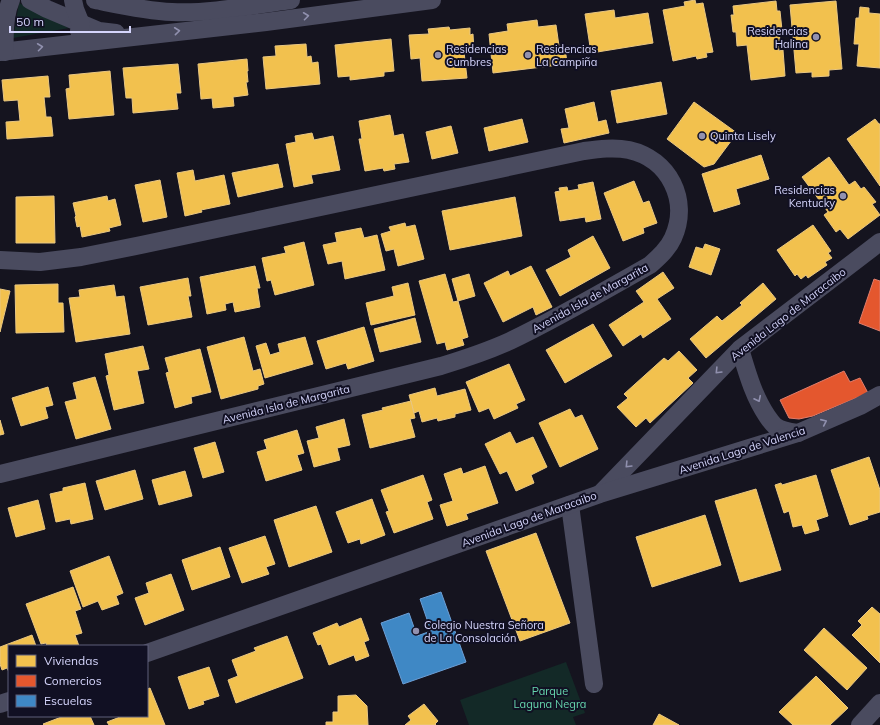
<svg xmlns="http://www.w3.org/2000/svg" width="880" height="725" font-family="Mulish,sans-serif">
	<rect width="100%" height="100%" fill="#15141f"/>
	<g fill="#132927">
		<path d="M19,3L69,28L13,38Z"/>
		<path d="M566,662L585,713L573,717L576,725H469L460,700Z"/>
	</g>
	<g fill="#f2c14e" stroke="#e9c782">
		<path d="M695,0L696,4L703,3L713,52L706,53L707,57L697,59L696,56L673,61L663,10L685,6L684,2Z"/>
		<path d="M776,1L777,11H780L782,30L779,31L780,41H778L779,51L783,50L785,76L751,80L747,45L737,46L736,32H733L731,15H734L733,6Z"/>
		<path d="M836,1L842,69L829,70V76L812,77V72L796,73L790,5Z"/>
		<path d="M860,7L869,8V13L880,14V68L857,66L859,44H854L856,18H859Z"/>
		<path d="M614,10L615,18L648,13L653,43L591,53L585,14Z"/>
		<path d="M537,20L538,27L556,25L559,46H565L567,64L493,73L489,34L508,31L507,24Z"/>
		<path d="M449,27L450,30L470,28V35L473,34L474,52H464L467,78L422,81L420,58L411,59L409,35L429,34L428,29Z"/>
		<path d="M391,39L394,71L384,72V76L350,80V76L338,77L335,45Z"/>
		<path d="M306,44L307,57L311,56L312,63L318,62L320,84L266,89L263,57L276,56L275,46Z"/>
		<path d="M247,59L248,71H247L248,82H246L248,95L233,97L234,106L213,108L212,98L201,99L198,64Z"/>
		<path d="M178,64L181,93H176L178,109L133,113L132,98H126L123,68Z"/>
		<path d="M110,71L114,115L69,119L66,89L70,88L69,75Z"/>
		<path d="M48,76L50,97H44L46,117H51L53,136L7,139L6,122L20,121L18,100L4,101L2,80Z"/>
		<path d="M661,82L667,114L617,123L611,91Z"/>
		<path d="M594,102L598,122L606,120L609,133L564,143L561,129L569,128L565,109Z"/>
		<path d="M694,102L737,133L714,164L704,167L667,139Z"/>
		<path d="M390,115L394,136L403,134L409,162L394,164L395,169L384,171L383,168L365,171L359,139H362L359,121Z"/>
		<path d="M522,119L528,142L489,151L484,128Z"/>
		<path d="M875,119L879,124H880V186L847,139Z"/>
		<path d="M451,126L458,153L432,159L426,132Z"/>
		<path d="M312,133L314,140L333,136L340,170L311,175L313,183L294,187L286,144L296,142L295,136Z"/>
		<path d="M761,155L769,179L736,189L740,204L714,212L702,174Z"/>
		<path d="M829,157L849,185L855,181L861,189L864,187L876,202L872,204L880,215L848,239L840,229L836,232L824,215L828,212L802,177Z"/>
		<path d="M278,164L283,187L238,197L232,173Z"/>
		<path d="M193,170L195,181L224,175L230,204L201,210L202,212L185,216L177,173Z"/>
		<path d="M160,180L167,217L143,222L135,185Z"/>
		<path d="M634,181L643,203L649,201L657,223L643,228L644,233L623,241L604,193Z"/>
		<path d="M593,182L601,219L586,222L585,217L560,221L555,192L560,191L559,188L567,187L568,191L579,189L578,185Z"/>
		<path d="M54,196L55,243H16V197Z"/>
		<path d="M107,196L108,201L115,199L121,225L109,228L110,231L82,237L80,226L77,227L75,217L76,216L73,203Z"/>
		<path d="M515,197L522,236L450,250L442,211Z"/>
		<path d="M405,223L406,227L415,225L424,259L398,266L394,249L386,251L381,234L391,231L389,227Z"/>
		<path d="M813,225L831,251L828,253L832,258L825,262L827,265L808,278L806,275L801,279L797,274L795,276L777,250Z"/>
		<path d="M361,228L364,238L377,235L385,270L345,279L342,261L328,264L323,245L337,242L335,233Z"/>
		<path d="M593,236L610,268L560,296L546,270L571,257L568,250Z"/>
		<path d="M304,242L314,285L275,295L271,280L267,281L262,258L286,253L284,247Z"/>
		<path d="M705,244L720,249L711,275L689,267L696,247L703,249Z"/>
		<path d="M255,266L260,288H257L260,307L235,312L233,302L225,304L226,310L207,314L200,277Z"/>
		<path d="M531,266L552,307L536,315L533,307L503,322L484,283L508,271L510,276Z"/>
		<path d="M663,272L674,288L657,299L671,319L643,338L641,334L623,346L609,325L644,302L636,291Z"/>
		<path d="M445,274L453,302L458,301L468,337L462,339L464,345L447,350L445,342L437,344L419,281Z"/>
		<path d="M469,274L475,296L458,301L452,279Z"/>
		<path d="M188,278L191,296H188L192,317L148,325L140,287Z"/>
		<path d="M408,283L415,315L371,325L366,303L394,296L392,287Z"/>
		<path d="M763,283L776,299L706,358L690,339L717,316L722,321L742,305L740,303Z"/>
		<path d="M58,284V303H63L64,332L16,333L15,285Z"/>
		<path d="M114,285L116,297L124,296L130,334L76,342L69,298L80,297L79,290Z"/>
		<path d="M0,289L10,291L0,332Z"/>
		<path d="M415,318L421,342L380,352L374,329Z"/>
		<path d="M593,324L612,356L565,383L546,350Z"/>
		<path d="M364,327L374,361L348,369L346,363L326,369L317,341Z"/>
		<path d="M244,337L253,371L260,369L264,384L258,386V389L221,399L207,347Z"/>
		<path d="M305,337L313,364L265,378L256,346L266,343L270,355L280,352L278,344Z"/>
		<path d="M143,346L149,369L137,371L144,403L114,410L106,376L109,375L105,354Z"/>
		<path d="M200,349L211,392L191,397L192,403L175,408L166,373L169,372L165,358Z"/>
		<path d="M679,351L697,370L688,378L693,383L650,423L646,418L636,427L617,407L628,398L624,394L664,358L668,361Z"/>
		<path d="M509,364L525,400L516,404L518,408L494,419L489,408L479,412L466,382Z"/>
		<path d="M95,377L111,429L76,439L65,402L77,399L73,383Z"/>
		<path d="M48,387L53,405L45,407L48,418L21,426L12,398Z"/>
		<path d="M435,388L437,396L465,389L471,410L455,414V417L438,421L437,418L422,422L419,411L414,413L409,395Z"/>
		<path d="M411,401L415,418L410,419L415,437L370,448L362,415L383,410L382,408Z"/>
		<path d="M570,409L575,418L582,415L598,449L560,467L539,423Z"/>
		<path d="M344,419L350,445L337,448L340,460L314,467L307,441L319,438L316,427Z"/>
		<path d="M0,420L4,434L0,435Z"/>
		<path d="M297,430L304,453L297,455L302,470L266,481L257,452L267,449L264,440Z"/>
		<path d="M510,432L516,444L533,437L547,467L531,475L534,483L516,491L507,471L500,474L485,444Z"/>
		<path d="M215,442L224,472L203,478L194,448Z"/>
		<path d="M869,457L880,490V512L867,516L868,519L850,525L831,470Z"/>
		<path d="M485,466L498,503L466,514L468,519L447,526L440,505L453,501L444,474L461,468L463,474Z"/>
		<path d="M135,470L143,499L105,510L96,481Z"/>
		<path d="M185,471L192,496L159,505L152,480Z"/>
		<path d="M423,475L432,500L427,502L433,519L394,533L386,512L389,511L381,490Z"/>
		<path d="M816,475L828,516L816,520L819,530L805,534L802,525L793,527L789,511L784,513L775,485L781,483L782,485Z"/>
		<path d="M85,483L93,519L71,524L70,519L56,522L50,494L63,491V488Z"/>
		<path d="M756,489L781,570L740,582L715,501Z"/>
		<path d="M372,499L385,535L361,544L360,539L348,543L336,512Z"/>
		<path d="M38,500L45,529L16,537L8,508Z"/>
		<path d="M316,506L332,552L289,567L274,520Z"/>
		<path d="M705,515L721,565L652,587L636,537Z"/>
		<path d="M536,533L570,623L520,641L486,551Z"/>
		<path d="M265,536L275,564L266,567L269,574L242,583L229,548Z"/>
		<path d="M220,547L230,577L192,590L182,560Z"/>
		<path d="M109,556L123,593L116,596L119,604L102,610L98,601L83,607L70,571Z"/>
		<path d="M171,574L184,610L145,625L135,598L149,593L146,583Z"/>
		<path d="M73,587L81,609L75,611L82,633L75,635L79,646H47L46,643L41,644L26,604Z"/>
		<path d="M872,607L880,614V663L852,635L862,625L858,621Z"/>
		<path d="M361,618L369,640L364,642L369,656L356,661L354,655L329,665L321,644L318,645L313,633L337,623L339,627Z"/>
		<path d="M824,628L867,668L847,690L804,650Z"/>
		<path d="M32,635L36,646H9V672L7,668L2,670L0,664V647Z"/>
		<path d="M287,636L303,678L236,703L228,680L238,676L232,660L256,651L254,648Z"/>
		<path d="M209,667L219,696L203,701L204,704L189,709L178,677Z"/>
		<path d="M816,676L848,708L830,725H793L779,712Z"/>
		<path d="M150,688L165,725H109L107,722L120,717L119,716H147V689Z"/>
		<path d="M356,695L367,706L368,725H326V722H333V712H338V696Z"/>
		<path d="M424,704L438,721L435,724L436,725H405L411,720L408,716Z"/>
		<path d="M659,714L679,725H653Z"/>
		<path d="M64,716H90L94,725H44L43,724Z"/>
	</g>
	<g fill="#e4572e" stroke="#e07d6c">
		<path d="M874,279L880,281V331L859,323Z"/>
		<path d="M844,371L850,382L860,378L868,393L813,416L799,419L789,418L780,400Z"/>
	</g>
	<path fill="#3f88c5" stroke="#6c9fd6" d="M441,592L466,662L403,684L381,623L409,613L417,636L431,631L420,599Z"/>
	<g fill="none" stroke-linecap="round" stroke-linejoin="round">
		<g stroke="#4a4b5f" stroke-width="18">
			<path d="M30,0L47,9L99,31L116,33"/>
			<path d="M73,0L75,9L81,24L79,31"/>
			<path d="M95,0C120,5 146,11 172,12C210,14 253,5 291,0"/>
			<path d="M0,52L266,22L432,0"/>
			<path d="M5,52C4,34 4,16 11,0"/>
			<path d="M0,260L40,262L81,257L141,245L584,151C599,149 614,147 629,150C669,159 690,200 673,238C668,249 659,257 650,265C604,291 558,318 510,341C488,351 464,359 441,366L0,474"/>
			<path d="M740,349C747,372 753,395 767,416C769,419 772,423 775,426C781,431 790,432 798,433"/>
			<path d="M601,493L740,349L880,242"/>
			<path d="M570,505L594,684"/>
			<path d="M147,653L600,494L798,433L860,406L880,395"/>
			<path d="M0,704L9,701"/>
			<path d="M860,725L880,703"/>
		</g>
	</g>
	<defs><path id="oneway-chevron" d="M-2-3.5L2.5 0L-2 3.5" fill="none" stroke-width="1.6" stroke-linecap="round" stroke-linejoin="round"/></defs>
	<g stroke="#9090ae">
		<use href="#oneway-chevron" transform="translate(306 16) rotate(-7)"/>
		<use href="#oneway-chevron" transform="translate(177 31) rotate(-6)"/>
		<use href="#oneway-chevron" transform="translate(40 47) rotate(-7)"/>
		<use href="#oneway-chevron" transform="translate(718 371) rotate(134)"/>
		<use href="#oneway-chevron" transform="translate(758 399) rotate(64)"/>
		<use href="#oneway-chevron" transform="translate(824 422) rotate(-24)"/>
		<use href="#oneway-chevron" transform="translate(628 465) rotate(134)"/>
	</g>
	<g fill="#9291af" stroke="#111023" stroke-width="1.5">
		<circle cx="816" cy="37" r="4"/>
		<circle cx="438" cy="55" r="4"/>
		<circle cx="528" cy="55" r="4"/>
		<circle cx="702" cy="136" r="4"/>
		<circle cx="843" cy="196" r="4"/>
		<circle cx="416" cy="631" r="4"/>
	</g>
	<g text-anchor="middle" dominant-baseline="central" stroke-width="4" stroke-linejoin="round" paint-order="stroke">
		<g font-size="11" fill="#d5d5fc" stroke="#111023" text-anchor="start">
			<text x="808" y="31" text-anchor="end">Residencias<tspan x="808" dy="13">Halina</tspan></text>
			<text x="446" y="49">Residencias<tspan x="446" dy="13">Cumbres</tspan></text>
			<text x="536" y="49">Residencias<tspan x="536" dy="13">La Campiña</tspan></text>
			<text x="710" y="136">Quinta Lisely</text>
			<text x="835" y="190" text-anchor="end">Residencias<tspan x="835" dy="13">Kentucky</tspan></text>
			<text x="424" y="625">Colegio Nuestra Señora<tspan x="424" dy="13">de La Consolación</tspan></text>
		</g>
		<g font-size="11" fill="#d5d5fc" stroke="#111023">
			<text transform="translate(590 298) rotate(-29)">Avenida Isla de Margarita</text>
			<text transform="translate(788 314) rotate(-38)">Avenida Lago de Maracaibo</text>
			<text transform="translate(286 404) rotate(-14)">Avenida Isla de Margarita</text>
			<text transform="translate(742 450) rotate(-18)">Avenida Lago de Valencia</text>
			<text transform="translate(529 519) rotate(-20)">Avenida Lago de Maracaibo</text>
		</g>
		<g font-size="11" fill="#66d6ae" stroke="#111023">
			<text x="550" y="691">Parque<tspan x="550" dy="13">Laguna Negra</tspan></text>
		</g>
	</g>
	<rect x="8" y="645" width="140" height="72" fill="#111023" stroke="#5f5f7a"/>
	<rect x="16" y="655" width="20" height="12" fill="#f2c14e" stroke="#5f5f7a"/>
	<text x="44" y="665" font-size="12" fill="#d5d5fc">Viviendas</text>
	<rect x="16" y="675" width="20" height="12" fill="#e4572e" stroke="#5f5f7a"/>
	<text x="44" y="685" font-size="12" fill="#d5d5fc">Comercios</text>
	<rect x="16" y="695" width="20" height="12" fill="#3f88c5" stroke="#5f5f7a"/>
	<text x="44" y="705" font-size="12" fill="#d5d5fc">Escuelas</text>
	<path d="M10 26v6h120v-6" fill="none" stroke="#d5d5fc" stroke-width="2"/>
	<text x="16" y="26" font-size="12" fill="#d5d5fc" stroke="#111023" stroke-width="3" paint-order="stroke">50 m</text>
</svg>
